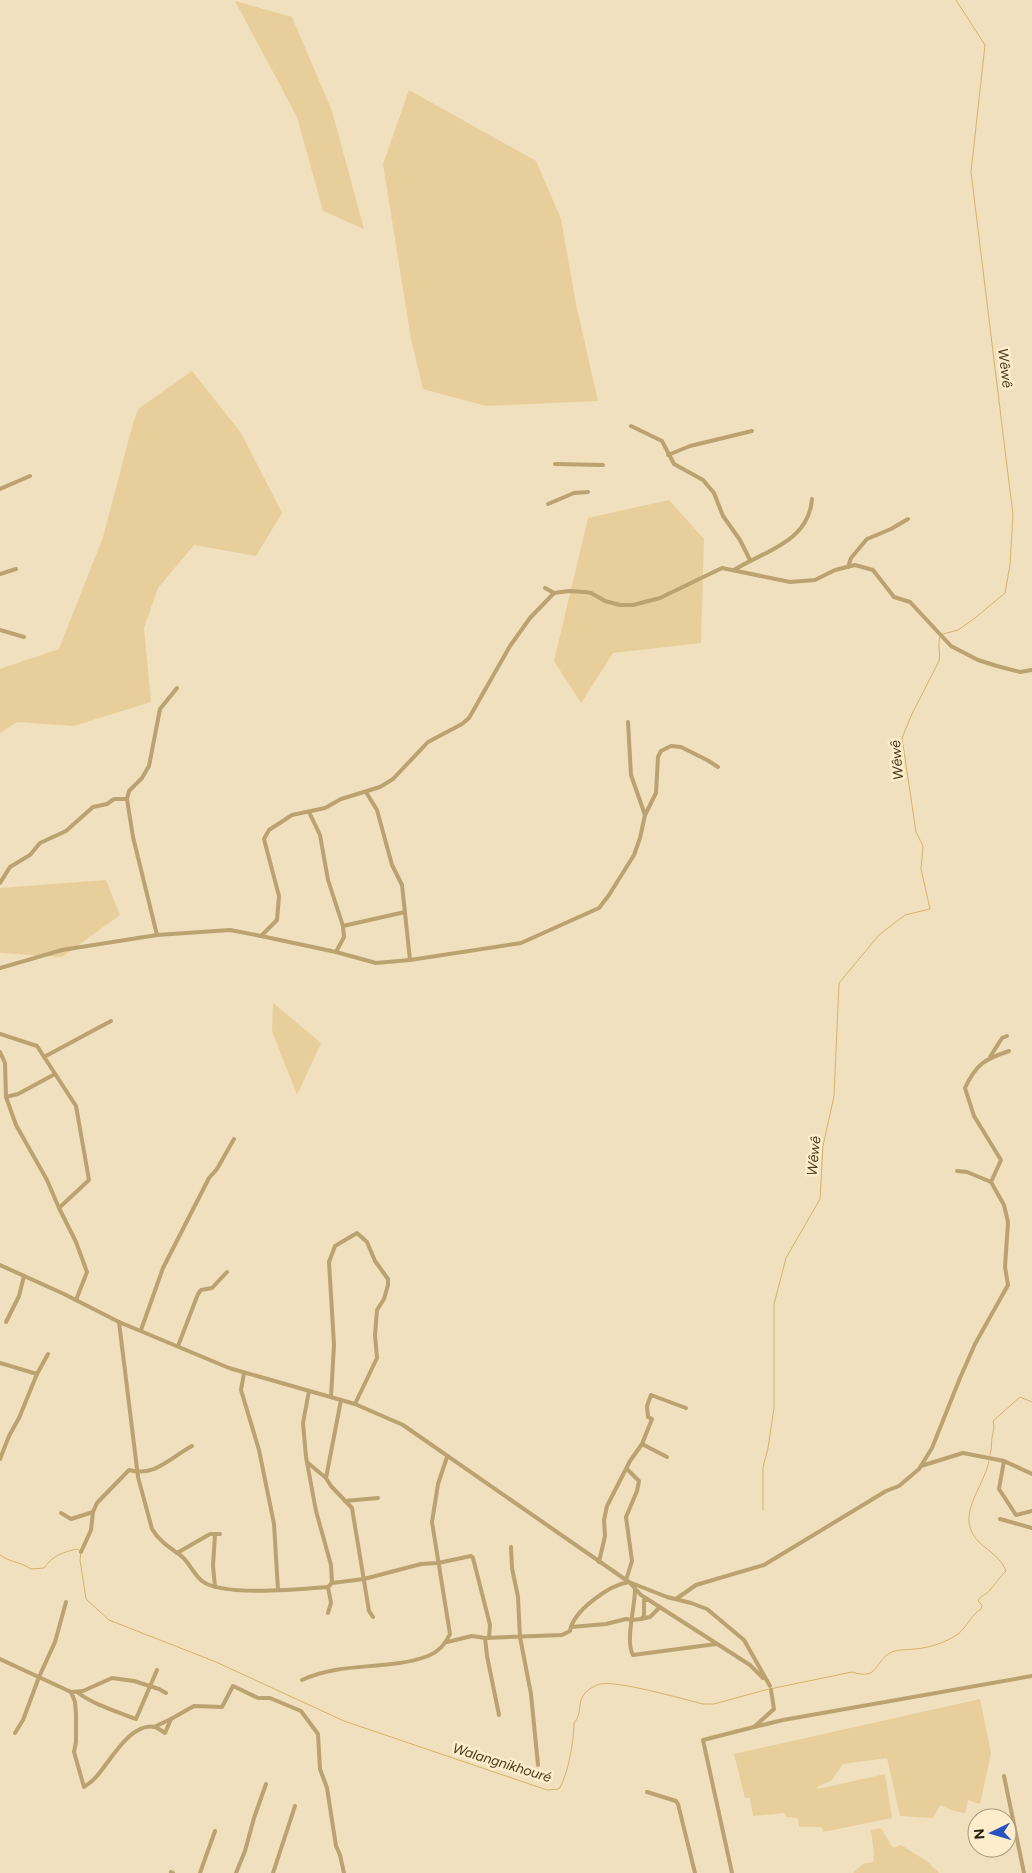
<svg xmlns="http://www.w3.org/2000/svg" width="1032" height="1873" font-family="Figtree,sans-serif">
	<rect width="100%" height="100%" fill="#f1e0be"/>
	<g fill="#e8ce9a">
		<path d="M235,1L292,17L332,111L364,229L323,211L297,117Z"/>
		<path d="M409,90L536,161L561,219L576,304L598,401L486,406L423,389L411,339L383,164Z"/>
		<path d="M192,371L241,433L282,513L256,556L194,545L158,588L144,628L151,702L74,726L17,722L0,733V669L59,649L103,537L132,427L138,409Z"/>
		<path d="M669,500L704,539L701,643L613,653L581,703L554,661L588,518Z"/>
		<path d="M106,880L120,915L62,957L0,953V888Z"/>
		<path d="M273,1003L321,1043L297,1095L272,1031Z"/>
		<path d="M980,1699L991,1753L980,1804L968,1800L965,1813L954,1811L940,1805L933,1818L900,1816L887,1758L843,1764L831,1781L817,1787L818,1789L885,1774L892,1818L823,1832L822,1827H799L798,1818L786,1817L784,1813L753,1816L750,1798H745L734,1754Z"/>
		<path d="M881,1828L893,1848L901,1845L928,1862L939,1873H853L863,1864L873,1862L874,1853L871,1830Z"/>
	</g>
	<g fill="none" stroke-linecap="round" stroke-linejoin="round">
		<g stroke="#d5b26a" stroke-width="1">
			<path d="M943,634L958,630L975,618L1005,593L1010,565L1013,515L971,172L985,45L956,0"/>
			<path d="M990,1455C992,1449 991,1444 992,1438C993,1430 995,1430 993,1421L1020,1397L1032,1402"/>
			<path d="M763,1510V1467L768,1448L774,1408V1304L786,1258L820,1199L823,1146L834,1096L839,983L879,935L905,915L930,909L921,869L923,846L916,832L902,738L912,714L939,661C941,653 937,645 940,637"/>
			<path d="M0,1555C9,1562 21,1562 31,1569L44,1568C52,1556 63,1552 77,1549L81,1552L80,1560L86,1599L109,1620L216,1662L344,1721L547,1790L559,1789C568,1775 574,1740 574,1723C583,1714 576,1702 586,1692C589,1689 596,1685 600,1684C616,1680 683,1699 703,1704H714L765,1690L852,1672C880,1681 873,1661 892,1652C899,1649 908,1650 915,1649C929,1648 947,1642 958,1634C967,1627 971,1615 981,1609L982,1605L978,1601C981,1595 986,1595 990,1590C995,1584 1000,1577 1006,1571C1002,1559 989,1551 980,1543C953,1517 983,1490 989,1461"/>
		</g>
		<g stroke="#baa271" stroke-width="4">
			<path d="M631,426L662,441L674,464L703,480L714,493L723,516L740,540L750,560"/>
			<path d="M668,455L690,446L752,431"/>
			<path d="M555,464L603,465"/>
			<path d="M0,489L30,476"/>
			<path d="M548,504L574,493L588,492"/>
			<path d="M848,567L851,558L867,539L891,529L908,519"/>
			<path d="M734,570C764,551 809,542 812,499"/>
			<path d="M0,574L16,569"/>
			<path d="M545,588L554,593"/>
			<path d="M0,630L24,637"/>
			<path d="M628,722L631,775L645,815"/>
			<path d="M366,792L377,810L392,865L402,885L410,960"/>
			<path d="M309,812L320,835L328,880L343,926L344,937L336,952"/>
			<path d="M0,883L10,867L30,855L40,843L66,831L93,807L107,804L114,799H127"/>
			<path d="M343,926L405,912"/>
			<path d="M157,935L133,837L127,799L129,791L142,778L149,766L160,709L177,688"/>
			<path d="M261,936L336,952L376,963L410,960L521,943L599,908L609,895L634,855L640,838L645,815L656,793L658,757L661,751L671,746L681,747L707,760L718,767"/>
			<path d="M0,968L62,950L157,935L230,930L261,936L277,920L279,896L264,839L269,830L292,815L325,808L341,799L380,787L393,779L428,742L462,724L469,718L510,646L530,618L554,593L569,591L585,592L591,593L605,601L620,605H633L660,598L722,568L790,582L815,580L835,570L855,565L873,570L894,597L910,602L951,646L978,660L997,666L1020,672L1032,670"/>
			<path d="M0,1034L37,1046L76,1106L89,1180L59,1208"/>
			<path d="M0,1052L5,1063L6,1097L16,1125L47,1180L59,1208L76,1242L87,1272L76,1300"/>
			<path d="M44,1057L111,1021"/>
			<path d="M990,1057L1002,1038L1007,1036"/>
			<path d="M6,1097L18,1094L55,1074"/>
			<path d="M957,1171L967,1172L991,1182"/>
			<path d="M0,1265L64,1294L119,1322L229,1368L355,1404L403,1425L629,1582L667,1597L691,1603L707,1609L744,1640L770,1686"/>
			<path d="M6,1322L19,1296L24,1276"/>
			<path d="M119,1322L138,1477L152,1529C159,1541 169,1547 180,1555C189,1561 193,1574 202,1581C222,1597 302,1589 328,1587L332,1583L364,1579L421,1564L438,1563L471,1556L473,1558L490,1625L489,1638"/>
			<path d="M141,1330L163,1268L209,1178L217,1169L234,1139"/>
			<path d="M178,1346L198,1294L201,1290L212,1288L227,1272"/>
			<path d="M0,1363L37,1374"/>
			<path d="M244,1373L241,1390L259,1450L274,1524L278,1590"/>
			<path d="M309,1391L303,1423L306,1457L316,1511L331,1565L332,1583"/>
			<path d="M331,1397L334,1345L329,1262L335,1246L357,1233L367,1242L375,1261L388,1279V1285L384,1299L377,1310L375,1335L377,1358L355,1404"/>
			<path d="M642,1444L667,1457"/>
			<path d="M0,1459L9,1436L19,1418L37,1374L48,1354"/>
			<path d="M1004,1461L999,1489L1016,1515L1032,1511"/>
			<path d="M308,1463L326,1478L331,1486L352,1508L369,1611L373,1617"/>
			<path d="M921,1466L963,1453L1004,1461L1032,1474"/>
			<path d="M326,1478L341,1400"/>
			<path d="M345,1501L378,1498"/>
			<path d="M61,1513L71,1519L93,1512"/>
			<path d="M1000,1519L1032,1528"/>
			<path d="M511,1547L512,1568L518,1597L520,1637L531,1694L538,1765"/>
			<path d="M81,1552L91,1530L93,1512L97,1503L129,1470C155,1477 170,1458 192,1446"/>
			<path d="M177,1553L210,1534H220"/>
			<path d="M599,1562L605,1536L604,1520L607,1506L630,1461L642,1444L652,1419L648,1417L647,1406L651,1395L686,1408"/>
			<path d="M626,1580L632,1561L626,1517L637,1491L639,1481L627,1469"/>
			<path d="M215,1587L213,1566L215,1534"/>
			<path d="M328,1587L331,1603L328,1613"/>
			<path d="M635,1590C635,1607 625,1641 633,1655L716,1644"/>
			<path d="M676,1599L696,1585L764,1565L886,1491L899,1486L919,1469L932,1448L960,1378L975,1344L1008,1285L1005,1267L1008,1222L1004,1205L991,1182L1001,1160L974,1116L965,1088C976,1064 985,1059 1009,1051"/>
			<path d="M642,1618L644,1616V1600H648"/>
			<path d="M571,1627L606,1624L626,1619L632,1620L641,1619L650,1617L660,1607"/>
			<path d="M485,1638L487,1656L499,1715"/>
			<path d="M447,1642L472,1636L485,1638L562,1635L570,1631C573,1611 609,1585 629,1582L641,1595L750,1665L763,1678"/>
			<path d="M0,1659L71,1692L83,1691L112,1678L134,1681L159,1689L166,1693"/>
			<path d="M302,1680C342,1661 388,1671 428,1656C438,1652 446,1643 450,1634L432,1522L438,1484L447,1457"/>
			<path d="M71,1692L75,1702L76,1714V1742L74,1752L84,1787C88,1784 93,1781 96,1777C110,1762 130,1722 155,1727C158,1728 162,1731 165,1733L171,1719L194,1706L222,1707L233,1686L258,1698H270L301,1711L318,1734L320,1769L327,1788L336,1846L340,1855L344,1873"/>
			<path d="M77,1692C94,1705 116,1711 136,1719L157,1670"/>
			<path d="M154,1727L171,1719"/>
			<path d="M754,1727L783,1720L1032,1676"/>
			<path d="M15,1733L23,1720L39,1677L55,1642L66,1602"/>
			<path d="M1004,1776L1024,1873"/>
			<path d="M647,1792L676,1801L678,1804L695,1873"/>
			<path d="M171,1872L173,1873"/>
			<path d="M200,1873L215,1831"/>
			<path d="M236,1873L245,1851L254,1818L266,1784"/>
			<path d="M273,1873L295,1806"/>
			<path d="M732,1873L703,1740L754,1727L774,1709L771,1690"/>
		</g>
	</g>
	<g text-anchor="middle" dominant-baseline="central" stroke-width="5" stroke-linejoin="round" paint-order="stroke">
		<g font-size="14" font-style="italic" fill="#493a1a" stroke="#feedcb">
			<text transform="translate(1005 368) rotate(83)">Wêwê</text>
			<text transform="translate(897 760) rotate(-95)">Wêwê</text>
			<text transform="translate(814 1156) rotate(-84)">Wêwê</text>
			<text transform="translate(502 1763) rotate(17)">Walangnikhouré</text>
		</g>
	</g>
	<g transform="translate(992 1833) rotate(265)"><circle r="24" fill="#feedcb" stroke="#a69a80"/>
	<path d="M0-4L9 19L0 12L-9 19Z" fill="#2752c1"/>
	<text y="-8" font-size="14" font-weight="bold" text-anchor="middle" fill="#231d10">N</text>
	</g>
</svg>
